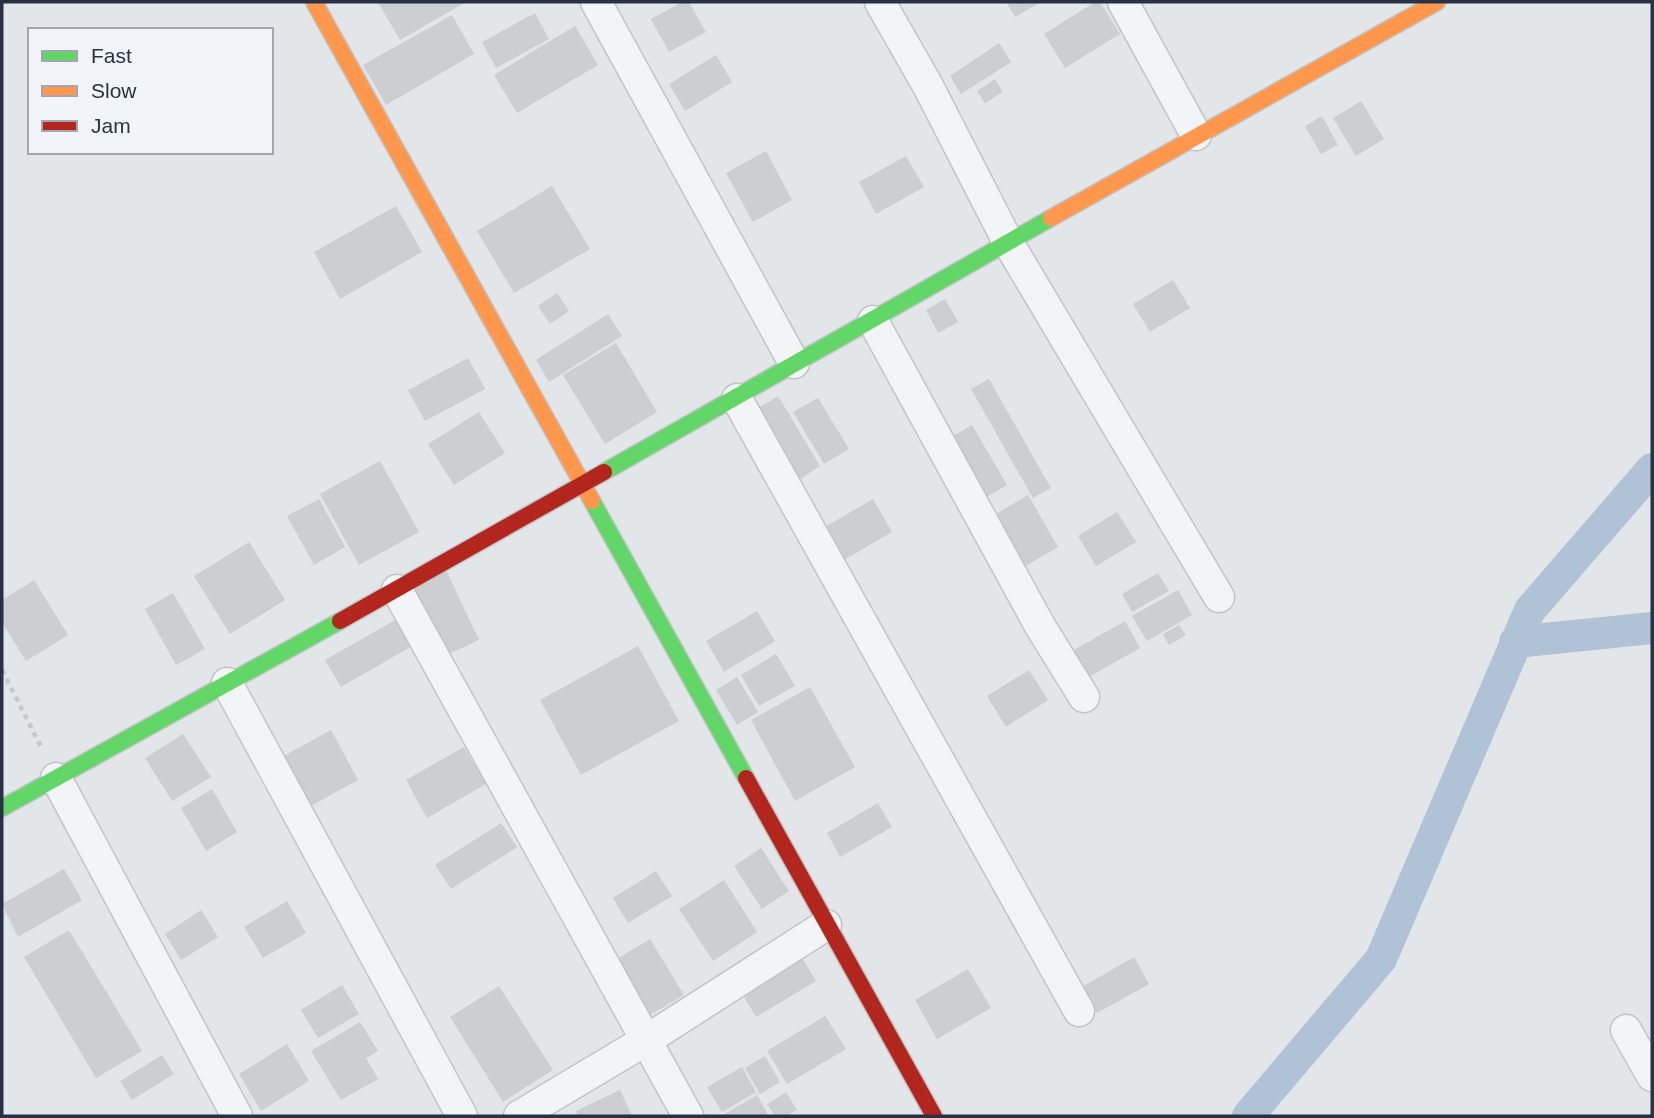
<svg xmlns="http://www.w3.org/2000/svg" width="1654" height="1118" font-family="Arial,sans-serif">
	<rect width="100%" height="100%" fill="#e3e6e9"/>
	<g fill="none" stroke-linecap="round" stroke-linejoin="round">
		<g stroke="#afc2d6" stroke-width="32">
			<path d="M1515,642L1652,628"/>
			<path d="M1248,1116L1381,959L1530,610L1652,469"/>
		</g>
	</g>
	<g fill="#ccced1">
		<path d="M378,2H466L400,40Z"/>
		<path d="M682,2H689L706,32L669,52L651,19Z"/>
		<path d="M1006,2H1041L1015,17Z"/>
		<path d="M1095,2H1100L1120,34L1065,68L1044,34Z"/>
		<path d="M535,13L549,39L496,68L482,42Z"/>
		<path d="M452,15L474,54L386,105L363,65Z"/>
		<path d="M575,26L598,65L517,113L494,75Z"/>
		<path d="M999,43L1011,62L961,94L950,76Z"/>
		<path d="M716,55L732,82L685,111L669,84Z"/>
		<path d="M995,79L1003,92L985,103L977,91Z"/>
		<path d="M1361,101L1384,139L1356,156L1333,118Z"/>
		<path d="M1322,116L1338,145L1321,154L1305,126Z"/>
		<path d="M766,151L792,200L753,222L726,173Z"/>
		<path d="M906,156L924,187L876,214L859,182Z"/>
		<path d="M552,186L590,249L514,293L477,231Z"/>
		<path d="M396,206L422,252L340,299L314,252Z"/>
		<path d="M1173,280L1190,308L1150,332L1133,304Z"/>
		<path d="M557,293L569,311L550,324L538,306Z"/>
		<path d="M945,299L958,322L938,333L926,310Z"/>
		<path d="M608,314L622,336L549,382L536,360Z"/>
		<path d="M616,343L657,412L605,444L563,375Z"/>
		<path d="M468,358L485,389L425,421L408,390Z"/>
		<path d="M989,379L1051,488L1033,498L971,389Z"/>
		<path d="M778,396L820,466L793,484L750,413Z"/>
		<path d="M818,398L849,449L824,464L793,412Z"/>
		<path d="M479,412L505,453L454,485L428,444Z"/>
		<path d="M972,425L1007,485L978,502L943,442Z"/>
		<path d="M380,461L419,532L359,565L320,494Z"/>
		<path d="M1028,495L1058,547L1019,570L989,518Z"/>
		<path d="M319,499L345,547L314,565L287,516Z"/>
		<path d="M873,499L892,532L844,560L825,527Z"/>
		<path d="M1117,512L1136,542L1096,566L1078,536Z"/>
		<path d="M249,542L285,600L230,634L194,576Z"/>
		<path d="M446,570L479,640L444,656L412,586Z"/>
		<path d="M1158,573L1169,591L1132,612L1122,594Z"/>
		<path d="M34,580L68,635L26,661L2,622V600Z"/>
		<path d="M1178,590L1192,615L1147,641L1132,616Z"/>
		<path d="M173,593L205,649L176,665L145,609Z"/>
		<path d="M757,611L775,641L724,672L706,641Z"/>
		<path d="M397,619L412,646L341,687L325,660Z"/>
		<path d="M1125,621L1140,648L1087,678L1072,651Z"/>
		<path d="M1179,625L1186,635L1169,645L1163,634Z"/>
		<path d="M638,646L679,721L581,775L540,700Z"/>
		<path d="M776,654L795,686L759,706L741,675Z"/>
		<path d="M1029,670L1048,700L1006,727L987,696Z"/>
		<path d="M737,677L758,712L737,725L716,690Z"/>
		<path d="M810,687L855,767L795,801L751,720Z"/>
		<path d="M331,730L358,780L309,807L282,757Z"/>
		<path d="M183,734L211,777L172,801L145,758Z"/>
		<path d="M464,747L486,784L427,818L406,780Z"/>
		<path d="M212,789L237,832L206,851L181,808Z"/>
		<path d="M878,803L892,827L840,857L827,833Z"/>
		<path d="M501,823L517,847L451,889L435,865Z"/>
		<path d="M761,848L789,891L762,909L734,866Z"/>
		<path d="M64,869L82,900L18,937L2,904Z"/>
		<path d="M656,871L672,896L628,923L613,898Z"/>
		<path d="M724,880L757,932L713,961L679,909Z"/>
		<path d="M287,901L306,933L263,958L244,927Z"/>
		<path d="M201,910L218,937L181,960L165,934Z"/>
		<path d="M69,930L142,1051L96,1078L24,957Z"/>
		<path d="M650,939L684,995L650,1015L617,959Z"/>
		<path d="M796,948L816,981L756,1017L737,985Z"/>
		<path d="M1134,957L1149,984L1097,1013L1082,987Z"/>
		<path d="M968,969L991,1008L937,1039L915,1000Z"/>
		<path d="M342,985L359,1014L318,1038L301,1010Z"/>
		<path d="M499,986L553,1070L503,1102L450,1017Z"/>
		<path d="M825,1016L846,1049L787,1084L767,1051Z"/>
		<path d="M360,1022L378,1051L366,1058L378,1079L341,1100L311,1051Z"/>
		<path d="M287,1044L309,1081L261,1111L239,1074Z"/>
		<path d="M162,1055L174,1074L132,1100L120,1081Z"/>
		<path d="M765,1056L780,1082L760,1094L745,1068Z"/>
		<path d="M742,1067L756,1092L722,1112L707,1087Z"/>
		<path d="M620,1090L632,1116H578L576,1111Z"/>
		<path d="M786,1092L797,1110L786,1116H775L767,1104Z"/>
		<path d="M757,1095L769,1116H721Z"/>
	</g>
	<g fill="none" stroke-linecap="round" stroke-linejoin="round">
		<defs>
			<g id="street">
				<path d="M596,2L794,363"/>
				<path d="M880,2L928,86L1009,244L1219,597"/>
				<path d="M1123,2L1196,135"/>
				<path d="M873,321L1040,626L1084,697"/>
				<path d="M737,399L1079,1011"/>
				<path d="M397,590L688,1116"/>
				<path d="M227,683L462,1116"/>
				<path d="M56,778L237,1116"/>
				<path d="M1626,1030L1652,1076"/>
				<path d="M519,1116L648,1039L826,925"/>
			</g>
			<g id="fast">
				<path d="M604,472L1051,218"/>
				<path d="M592,501L746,778"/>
				<path d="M2,808L340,621"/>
			</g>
			<g id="slow">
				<path d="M314,2L592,501"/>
				<path d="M1051,218L1437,2"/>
			</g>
			<g id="jam">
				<path d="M340,621L604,472"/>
				<path d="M746,778L934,1116"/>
			</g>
		</defs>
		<use href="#street" stroke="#c1c4c7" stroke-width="33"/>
		<use href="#fast" stroke="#c1c4c7" stroke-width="19"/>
		<use href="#slow" stroke="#c1c4c7" stroke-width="19"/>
		<use href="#jam" stroke="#c1c4c7" stroke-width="19"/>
		<path stroke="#c4c7cc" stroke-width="4.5" stroke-dasharray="5 5" stroke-linecap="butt" d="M2,670L41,747"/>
		<use href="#street" stroke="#f3f4f5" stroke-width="30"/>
		<use href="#fast" stroke="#63d668" stroke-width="16"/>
		<use href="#slow" stroke="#ff974d" stroke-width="16"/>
		<use href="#jam" stroke="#b3261e" stroke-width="16"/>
	</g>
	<rect width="1654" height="1118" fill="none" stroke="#283244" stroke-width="7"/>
	<rect x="28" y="28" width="245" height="126" fill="#f1f4f8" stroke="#a1a6b0" stroke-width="2"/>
	<rect x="42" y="51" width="35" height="10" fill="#63d668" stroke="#a1a6b0" stroke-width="2"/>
	<text x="91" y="63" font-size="21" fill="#283244">Fast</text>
	<rect x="42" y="86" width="35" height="10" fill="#ff974d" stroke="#a1a6b0" stroke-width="2"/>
	<text x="91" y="98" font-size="21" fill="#283244">Slow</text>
	<rect x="42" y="121" width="35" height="10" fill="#b3261e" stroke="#a1a6b0" stroke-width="2"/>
	<text x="91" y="133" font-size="21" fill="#283244">Jam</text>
</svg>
